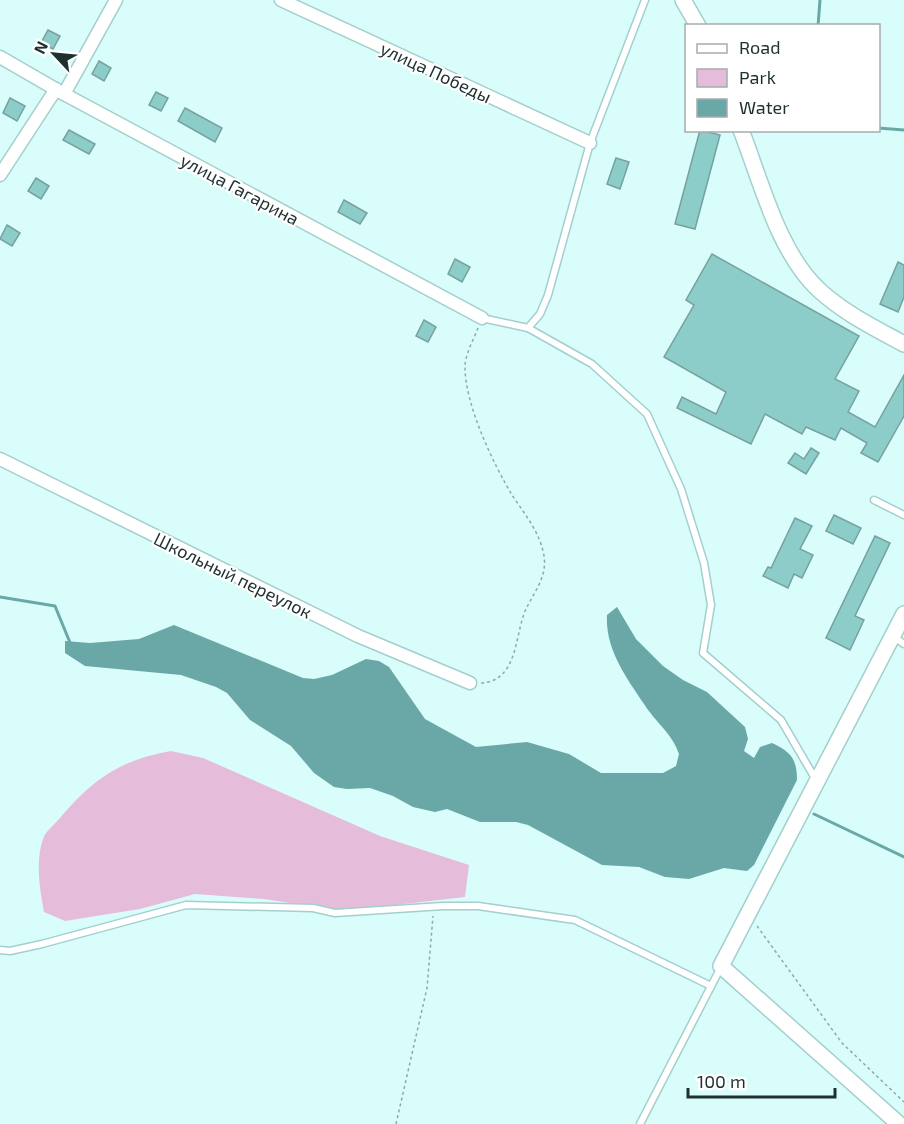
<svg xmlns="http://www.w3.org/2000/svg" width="904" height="1124" font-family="'Exo 2',sans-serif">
	<rect width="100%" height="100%" fill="#d9fdfb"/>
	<path fill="#e6bcdb" d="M171,751L203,758L380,836L469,865L465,897L343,911L264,899L195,894L140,909L65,921L44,912C40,889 35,863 43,839C45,832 55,824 60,818C93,779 120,760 171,751Z"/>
	<path fill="#69a8a6" d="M617,607L636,639L663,666L683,680L707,692L745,727L748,739L744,751L754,758L760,747L772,743C791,752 797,759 797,780L754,865L747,871L724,868L689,879L665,877L639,867L602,865L528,825L516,822H480L447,809L435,812L413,807L393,796L370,788L347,789L334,787L314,773L291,746L250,720L227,693L216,687L181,675L85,666L65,653V641L90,643L139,639L174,625L303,678L314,679L332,675L366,659L379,661L389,667L425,719L476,747L527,742L569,754L601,773H663L676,766L679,754C672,733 656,723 644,704C626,677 605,649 607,615Z"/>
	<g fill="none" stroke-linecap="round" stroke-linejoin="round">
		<g stroke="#69a8a6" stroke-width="3">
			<path d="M818,26L820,0"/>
			<path d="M878,128L904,130"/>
			<path d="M0,597L55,606L71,645"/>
			<path d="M814,814L904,857"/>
		</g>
	</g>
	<g fill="#8cccc9" stroke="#76a19f" stroke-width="1.5">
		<path d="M48,30L60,36L53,49L41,43Z"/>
		<path d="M99,61L111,68L104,81L92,74Z"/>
		<path d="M156,92L168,98L161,111L149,105Z"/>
		<path d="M10,98L25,106L17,121L3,113Z"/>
		<path d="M185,108L222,128L215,142L178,121Z"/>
		<path d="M69,130L95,144L89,154L63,140Z"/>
		<path d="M700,130L720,135L695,229L675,224Z"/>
		<path d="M616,158L629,162L620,189L607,184Z"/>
		<path d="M36,178L49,186L41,199L28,191Z"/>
		<path d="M344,200L367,213L360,224L338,212Z"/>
		<path d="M7,225L20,233L12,246L0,239Z"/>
		<path d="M712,254L859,336L835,379L859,391L848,412L875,427L904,375V416L878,462L861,453L867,443L841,428L835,440L806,427L802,434L765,414L751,444L677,408L682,397L716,414L726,392L664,357L694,305L686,300Z"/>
		<path d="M455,259L470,267L462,282L448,274Z"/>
		<path d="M898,262L904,265V297L898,312L880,304Z"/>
		<path d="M424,320L436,327L428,342L416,336Z"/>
		<path d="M811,448L819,453L806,474L788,463L795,453L804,459Z"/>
		<path d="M834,515L861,528L853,544L826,531Z"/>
		<path d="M795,518L812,526L800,549L813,555L802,578L794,574L788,588L763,576L768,567L771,568Z"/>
		<path d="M875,536L890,543L855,616L864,620L850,650L826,638Z"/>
	</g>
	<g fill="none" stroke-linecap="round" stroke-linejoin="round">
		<defs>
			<g id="service">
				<path d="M482,318L528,328L540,314L548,295L590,143L645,0"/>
				<path d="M528,328L592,364L647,414L681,489L704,563L711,605L703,653L781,720L816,780"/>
				<path d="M874,500L904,515"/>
				<path d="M894,637L904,644"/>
				<path d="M0,950L10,951L42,944L186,905L313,908L335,913L443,906H478L575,920L711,986"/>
				<path d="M640,1124L721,967"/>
			</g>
			<g id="minor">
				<path d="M281,0L590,143"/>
				<path d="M0,57L64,94L482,318"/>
				<path d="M64,94L116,0"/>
				<path d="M0,175L56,89"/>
				<path d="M0,459L358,636L470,683"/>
			</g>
			<g id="tertiary">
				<path d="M683,0L698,26"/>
				<path d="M741,130C761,181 778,252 819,290C844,313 875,328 904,344"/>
				<path d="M899,1124L721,966L904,614"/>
			</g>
		</defs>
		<use href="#service" stroke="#a3cfcd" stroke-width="9"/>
		<use href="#minor" stroke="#a3cfcd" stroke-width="15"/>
		<use href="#tertiary" stroke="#a3cfcd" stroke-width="18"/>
		<g stroke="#8daaa8" stroke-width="1.5" stroke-dasharray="3 3" stroke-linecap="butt">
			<path d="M478,328C474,339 465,354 465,367C465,405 493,463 512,495C524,513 538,530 543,551C549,574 536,589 527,607C514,631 520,682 480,683"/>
			<path d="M757,926L842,1043L904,1102"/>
			<path d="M396,1124L427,988L433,916"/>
		</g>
		<use href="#service" stroke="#fff" stroke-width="6"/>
		<use href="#minor" stroke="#fff" stroke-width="12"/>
		<use href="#tertiary" stroke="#fff" stroke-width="15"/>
	</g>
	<g text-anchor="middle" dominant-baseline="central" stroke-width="4.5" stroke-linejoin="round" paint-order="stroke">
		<g font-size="18" fill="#1e302f" stroke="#fff">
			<text transform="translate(436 72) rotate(25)">улица Победы</text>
			<text transform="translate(240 189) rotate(28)">улица Гагарина</text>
			<text transform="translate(233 575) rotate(26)">Школьный переулок</text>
		</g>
	</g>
	<rect x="685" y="24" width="195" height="108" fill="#ffffff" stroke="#a5acac" stroke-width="1.5"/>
	<rect x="697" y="44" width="30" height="9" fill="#ffffff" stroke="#a5acac" stroke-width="1.5"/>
	<text x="739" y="54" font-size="18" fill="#1e302f">Road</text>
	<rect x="697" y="69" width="30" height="18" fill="#e6bcdb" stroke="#a5acac" stroke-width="1.5"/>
	<text x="739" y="84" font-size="18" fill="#1e302f">Park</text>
	<rect x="697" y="99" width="30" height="18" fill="#69a8a6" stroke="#a5acac" stroke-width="1.5"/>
	<text x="739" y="114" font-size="18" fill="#1e302f">Water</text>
	<g transform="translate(54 54) rotate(296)" stroke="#ffffff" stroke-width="4.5" paint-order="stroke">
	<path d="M0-4.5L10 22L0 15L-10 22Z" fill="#1e302f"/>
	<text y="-9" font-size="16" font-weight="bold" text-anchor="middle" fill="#1e302f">N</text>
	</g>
	<path d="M688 1088v9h147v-9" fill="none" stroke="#1e302f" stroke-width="3"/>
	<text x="697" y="1088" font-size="18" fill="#1e302f" stroke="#ffffff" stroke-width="4.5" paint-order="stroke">100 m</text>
</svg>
